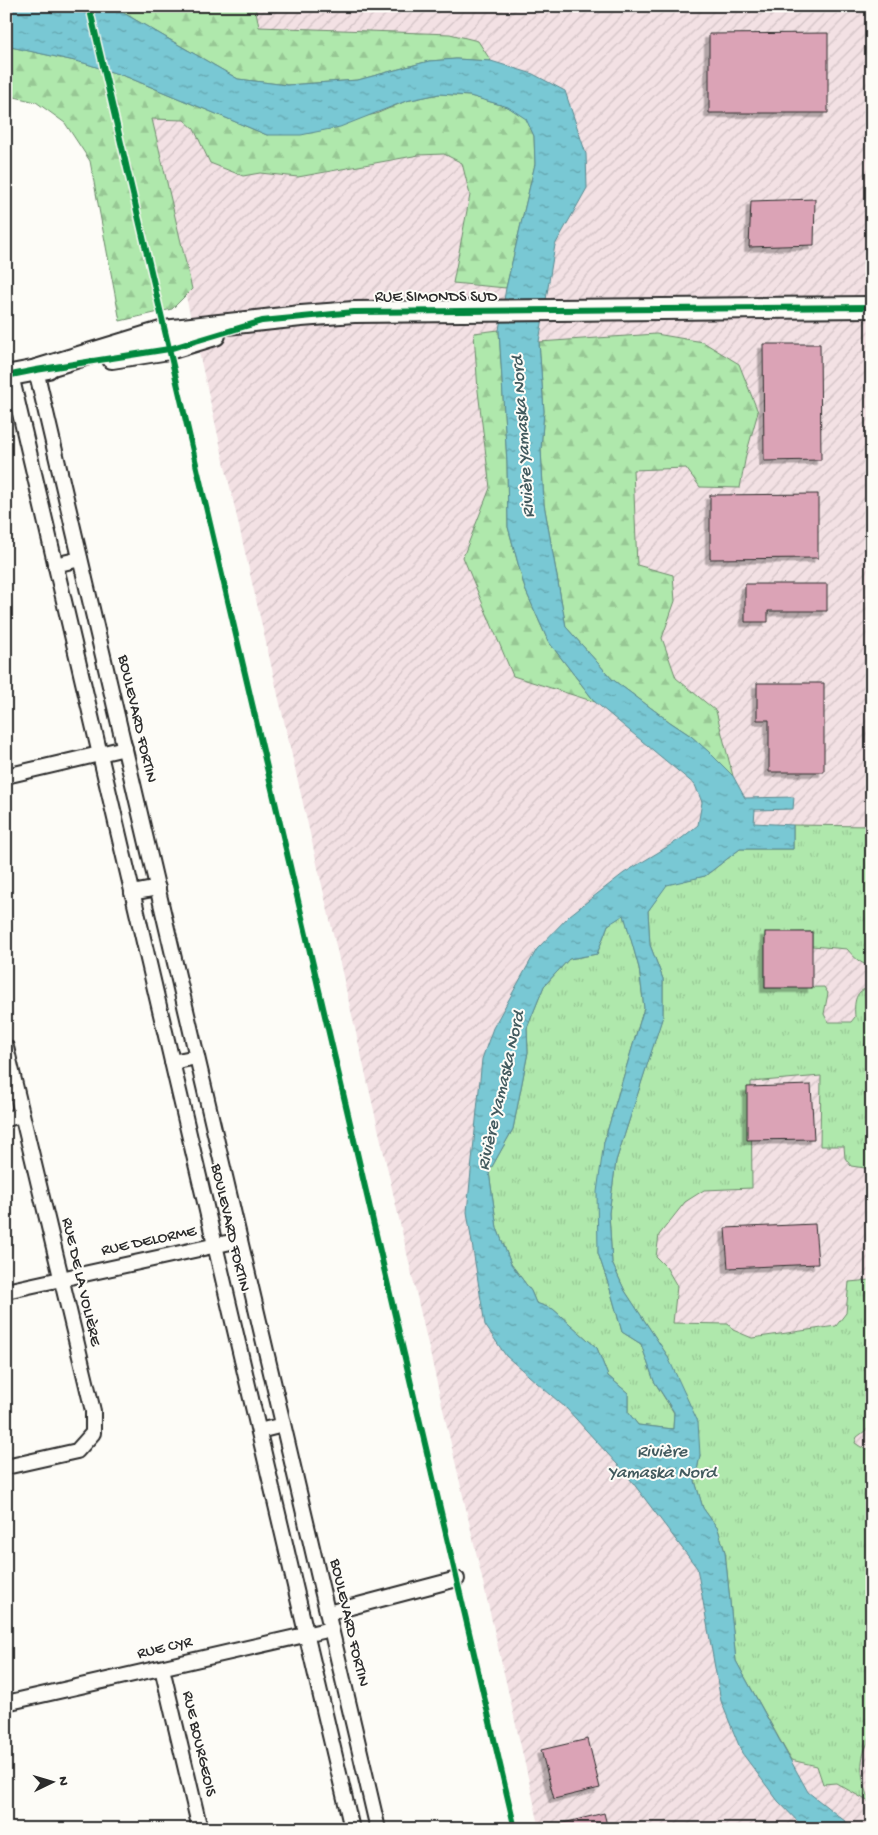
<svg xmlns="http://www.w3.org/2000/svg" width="878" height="1835" font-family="'Gochi Hand',sans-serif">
	<defs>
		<pattern id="industrial-furrows" width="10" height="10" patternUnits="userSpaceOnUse" patternTransform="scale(1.25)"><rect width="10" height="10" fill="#f3e1e4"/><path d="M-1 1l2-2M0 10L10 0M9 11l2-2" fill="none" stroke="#d0c1c4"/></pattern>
		<pattern id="grass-tufts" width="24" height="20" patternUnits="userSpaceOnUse" patternTransform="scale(1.25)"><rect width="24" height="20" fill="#afe8ac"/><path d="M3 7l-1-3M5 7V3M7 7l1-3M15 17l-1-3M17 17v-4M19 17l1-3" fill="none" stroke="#97c794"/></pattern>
		<pattern id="forest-firs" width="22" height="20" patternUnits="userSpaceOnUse" patternTransform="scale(1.25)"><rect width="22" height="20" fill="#afe8ac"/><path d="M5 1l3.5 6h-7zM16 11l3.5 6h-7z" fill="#97c794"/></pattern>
		<pattern id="water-ripples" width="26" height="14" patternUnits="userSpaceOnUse" patternTransform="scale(1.25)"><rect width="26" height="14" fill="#79c8d4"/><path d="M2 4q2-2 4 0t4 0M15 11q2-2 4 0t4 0" fill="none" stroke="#63a3ac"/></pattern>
		<filter id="shadow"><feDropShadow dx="-4.5" dy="4.5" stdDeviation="0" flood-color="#0004"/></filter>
	</defs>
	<rect width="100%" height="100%" fill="#fdfcf7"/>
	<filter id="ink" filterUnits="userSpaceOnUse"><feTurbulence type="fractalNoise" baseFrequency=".02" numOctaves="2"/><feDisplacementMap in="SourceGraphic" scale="10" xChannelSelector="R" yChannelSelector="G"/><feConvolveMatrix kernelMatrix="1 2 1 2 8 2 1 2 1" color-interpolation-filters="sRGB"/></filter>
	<g filter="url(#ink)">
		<path fill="url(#industrial-furrows)" d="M105,6H872V1829H540L120,11Z"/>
		<g fill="url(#grass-tufts)" stroke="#6d8a6c">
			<path d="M793,825L872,826V966C861,965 854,957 847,949L812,946V932L765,933V988L824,987L828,993L824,1014L828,1022H851L855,1017C854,1004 854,988 872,988V1169L851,1166L845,1158L844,1146H820L821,1076L751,1082L752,1188L704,1190L685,1202L659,1235L656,1257L666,1267L677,1286L673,1323L728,1324L733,1330L752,1338L836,1326L846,1313L849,1282L871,1280L869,1428L857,1437L855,1443L861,1447L872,1450V1734C857,1762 860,1775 871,1803L836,1783L823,1784L817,1766L791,1760L736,1661L725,1552L718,1529L703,1508L695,1481L700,1455L667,1355L625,1291L612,1263L609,1213L616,1161L663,1015V979L650,945L648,911L667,884L705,876L740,849H793Z"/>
			<path d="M624,914L639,968L644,1008L604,1142L598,1253L610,1289L622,1332L641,1344L654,1381L674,1413L673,1429L638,1425L628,1412V1393L608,1376L597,1348L553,1309L536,1303L531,1291L511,1264L497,1228L489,1172L513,1129L528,1052L527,1028L544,986L569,959L597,954L608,925Z"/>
		</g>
		<g fill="url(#forest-firs)" stroke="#6d8a6c">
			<path d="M105,6H255L259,27L450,34L478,41L491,61L456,59L429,61L358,80L287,85L238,79L120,11Z"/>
			<path d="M6,46L84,63L127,77L267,135L376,114L406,101L439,94L470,96L508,107L526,118L534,136L535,164L506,288L453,283L470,195L462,163L444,154L419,155L298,177L260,173L243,176L210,163L194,129L184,120L152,119L192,289L172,309L120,321L90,161L65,123L36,102L6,95Z"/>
			<path d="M499,330L507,463L508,527L525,589L548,641L595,702L513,676L463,557L490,488L478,391L474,333Z"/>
			<path d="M656,334L703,342L739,364L758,412L746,455L740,488L700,487L686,468L633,470L637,565L673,575L675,601L662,638L676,678L716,711L733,776L691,736L670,722L612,679L566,627L544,504L541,449L544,411L539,342Z"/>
		</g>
		<path fill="url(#water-ripples)" stroke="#5a8990" fill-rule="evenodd" d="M6,6H105L120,11L238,79L287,85L358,80L429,61L456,59L491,61L533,74L565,91L586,154L587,188L555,245L539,342L544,411L541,449L544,504L566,627L612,679L670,722L691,736L708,751L733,776L745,798L794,797L793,809L755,810L754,823L793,825V849H740L705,876L667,885L648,911L650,945L663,979V1016L616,1161L609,1213L612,1263L625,1291L667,1355L698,1422L700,1455L695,1481L703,1508L718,1529L725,1552L736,1661L808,1792L855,1829H805L778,1801L742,1753L721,1701L697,1568L627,1475L566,1408L506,1356L485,1325L467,1212L482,1059L493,1028L537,949L570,915L624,873L682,838L698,825L702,802L695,785L595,702L548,641L525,589L508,527L507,463L499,330L506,288L535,164L534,136L526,119L508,107L470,96L439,94L406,101L340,127L301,135H267L127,77L84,63L6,46ZM624,915L639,968L644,1008L604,1142L597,1192L598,1253L610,1289L622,1332L641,1344L654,1381L674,1412L673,1429L638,1425L628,1412V1393L608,1376L597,1348L553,1309L536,1303L531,1291L511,1264L497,1228L489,1172L513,1129L528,1052L527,1028L544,986L569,959L597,954L608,925Z"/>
		<g fill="#dba3b6" stroke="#2b2b2b" filter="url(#shadow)">
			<path d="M828,33V113H709V34Z"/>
			<path d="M815,199L814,245L749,247L751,201Z"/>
			<path d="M763,344H820L821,460L764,461Z"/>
			<path d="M818,494V558L710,559V495Z"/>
			<path d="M745,584H827V611H768V622H745Z"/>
			<path d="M757,683H824V772H769V720H757Z"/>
			<rect x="765" y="932" width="47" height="56"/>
			<path d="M811,1085L814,1139L747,1140V1087Z"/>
			<path d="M815,1224L818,1264L728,1268L725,1228Z"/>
			<path d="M588,1739L600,1788L554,1799L541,1750Z"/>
			<path d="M604,1813L608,1829H556L555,1825Z"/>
		</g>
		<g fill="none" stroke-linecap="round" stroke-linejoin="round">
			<defs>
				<g id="street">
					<path d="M36,370L378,1829"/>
					<path d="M11,375L352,1829"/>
					<path d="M55,565L80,559"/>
					<path d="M6,776L125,748"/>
					<path d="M132,893L158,888"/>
					<path d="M6,1047L93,1411V1433L77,1451L6,1467"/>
					<path d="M172,1062L197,1057"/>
					<path d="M6,1119L22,1115"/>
					<path d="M6,1291L240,1240"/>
					<path d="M259,1431L283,1425"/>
					<path d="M328,1613L457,1579"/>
					<path d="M162,1668L200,1829"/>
					<path d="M6,1703L331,1629"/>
				</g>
				<g id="secondary">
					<path d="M112,358L169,349L215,335"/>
					<path d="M36,370L164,331L301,316L354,312L872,307"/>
					<path d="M6,376L48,368"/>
				</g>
			</defs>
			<use href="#street" stroke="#2b2b2b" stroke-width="18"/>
			<use href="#secondary" stroke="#2b2b2b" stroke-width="24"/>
			<use href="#street" stroke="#fdfcf7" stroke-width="14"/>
			<use href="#secondary" stroke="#fdfcf7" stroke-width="20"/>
			<defs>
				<g id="cycleway">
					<path d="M89,6L515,1829"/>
					<path d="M6,376L36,370L169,349L262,321L354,312L872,307"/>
				</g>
			</defs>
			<use href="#cycleway" stroke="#fdfcf7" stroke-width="9"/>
			<use href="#cycleway" stroke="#00873e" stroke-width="6"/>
		</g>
	</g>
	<g text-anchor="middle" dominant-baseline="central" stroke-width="4" stroke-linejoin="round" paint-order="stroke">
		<g font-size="16" fill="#2b2b2b" stroke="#fdfcf7">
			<text x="436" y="298">RUE SIMONDS SUD</text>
			<text transform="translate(136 719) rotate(77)">BOULEVARD FORTIN</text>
			<text transform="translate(229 1228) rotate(77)">BOULEVARD FORTIN</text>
			<text transform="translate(149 1242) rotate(-12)">RUE DELORME</text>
			<text transform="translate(80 1282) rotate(77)">RUE DE LA VOLIÈRE</text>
			<text transform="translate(348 1623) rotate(77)">BOULEVARD FORTIN</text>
			<text transform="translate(165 1649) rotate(-13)">RUE CYR</text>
			<text transform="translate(198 1744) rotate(77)">RUE BOURGEOIS</text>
		</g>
		<g font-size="18" font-style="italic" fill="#425a5e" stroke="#fdfcf7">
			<text transform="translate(524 437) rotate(-94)">Rivière Yamaska Nord</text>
			<text transform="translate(502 1091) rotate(-77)">Rivière Yamaska Nord</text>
			<text x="662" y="1452">Rivière<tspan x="662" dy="21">Yamaska Nord</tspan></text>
		</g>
	</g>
	<rect width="878" height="1835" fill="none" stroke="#fdfcf7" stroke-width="25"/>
	<rect x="12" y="12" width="853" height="1810" fill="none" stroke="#2b2b2b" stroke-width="2" filter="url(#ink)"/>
	<g transform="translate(52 1782) rotate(85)" stroke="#fdfcf7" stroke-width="4" paint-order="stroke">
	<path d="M0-4L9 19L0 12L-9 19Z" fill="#2b2b2b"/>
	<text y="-8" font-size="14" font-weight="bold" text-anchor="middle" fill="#2b2b2b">N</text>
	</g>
</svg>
